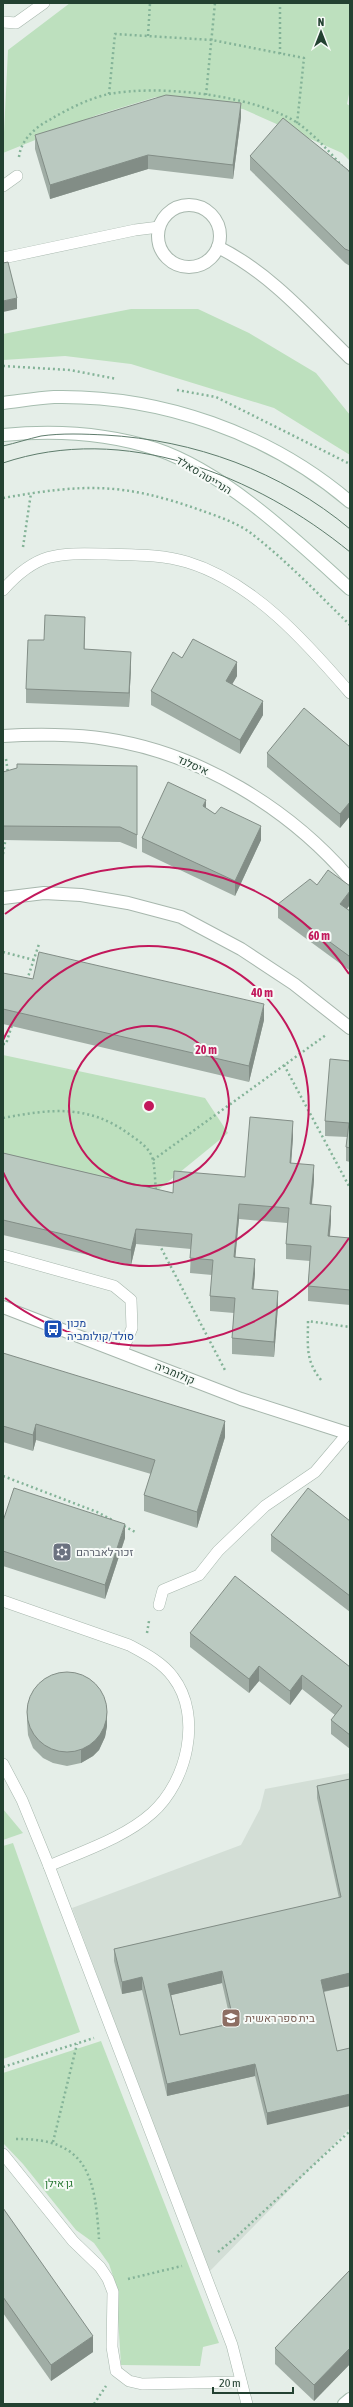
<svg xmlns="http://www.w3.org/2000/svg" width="353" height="2407" font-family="'Asap Condensed',Heebo,sans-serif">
	<rect width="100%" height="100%" fill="#e5eee8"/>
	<path fill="#d3ded6" d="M350,1773V2128L208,2273L72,1908L241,1845L260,1809L265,1789Z"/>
	<g fill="#bde0be">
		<path d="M70,3H350V89L347,104L350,106V161L342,153L243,109L156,97L97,115L3,153L8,50Z"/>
		<path d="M131,309H198L249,333L316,373L350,415V455L274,408L131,364L65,356L3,360V334Z"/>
		<path d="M3,1055L205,1098L228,1133L158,1190L3,1153Z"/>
		<path d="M3,1809L23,1833L3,1840Z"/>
		<path d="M13,1843L80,2032L3,2059V1846Z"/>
		<path d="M101,2041L219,2343L203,2347L200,2366L121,2365L116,2285L109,2264L94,2243L76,2230L23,2164L3,2143V2073Z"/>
	</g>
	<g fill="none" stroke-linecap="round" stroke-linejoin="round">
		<defs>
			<g id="lane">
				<path d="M3,22L16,23L44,3"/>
				<path d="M3,186L17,176"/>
				<path d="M3,258L135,230L159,227"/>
				<path d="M3,590C37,552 57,553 106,554C132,555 161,554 187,562C253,582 306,642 350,693"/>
				<path d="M3,1255L114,1286L131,1300L132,1328L122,1352"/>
				<path d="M3,1601L129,1645C144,1653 162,1662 173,1677C203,1716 187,1782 152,1813C124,1838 83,1851 49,1866"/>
				<path d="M159,1605L163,1590L199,1575L218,1551L265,1506L315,1472L348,1433"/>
				<path d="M3,1764L22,1800L49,1866L232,2345L247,2404"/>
				<path d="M3,2154L73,2241L100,2267L108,2279L113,2292L112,2347L116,2371L129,2381L142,2384L241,2382"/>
			</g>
			<g id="street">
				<circle cx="189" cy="236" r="31"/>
				<path d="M218,247C270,273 309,318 350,358"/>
				<path d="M3,736C33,734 76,734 106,739C199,753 289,808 350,879"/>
				<path d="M3,898L44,893L81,895L128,903L181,917L241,949L294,984L350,1028"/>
				<path d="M3,1307L241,1399L350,1434"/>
			</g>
			<g id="secondary">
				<path d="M3,403C20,401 37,398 54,397C161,395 269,433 350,502"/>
				<path d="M3,435C54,430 107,433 156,449C225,472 296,540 350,589"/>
				<path d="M344,2404L350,2399"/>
			</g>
		</defs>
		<use href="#lane" stroke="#a7b7ad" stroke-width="12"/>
		<use href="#street" stroke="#a7b7ad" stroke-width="14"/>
		<use href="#secondary" stroke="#a6bdaf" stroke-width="14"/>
		<g stroke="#84b398" stroke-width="2.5" stroke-dasharray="2 3" stroke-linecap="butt">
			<path d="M148,36L150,3"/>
			<path d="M280,54V3"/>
			<path d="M109,94L115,34L212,40L304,58L297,124"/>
			<path d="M206,95L215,3"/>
			<path d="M19,157C21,139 36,127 51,119C68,109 90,98 109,94C158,85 237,94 283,115C305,124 326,148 342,166"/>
			<path d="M3,366L70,370L117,379"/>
			<path d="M177,390L216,397L350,464"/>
			<path d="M3,498C83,484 122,482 200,510C217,516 238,523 252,534C287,561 318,594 350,625"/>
			<path d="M23,547L31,493"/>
			<path d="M6,759L8,773"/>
			<path d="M3,854L6,837"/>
			<path d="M3,952L34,960"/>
			<path d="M27,980L39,944"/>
			<path d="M3,1044H6L12,1025"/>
			<path d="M284,1065L350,1188"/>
			<path d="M3,1118C50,1109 88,1104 129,1134C139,1141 150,1148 153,1160C155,1170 155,1181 156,1191"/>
			<path d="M153,1160L326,1035"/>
			<path d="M159,1244L226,1372"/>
			<path d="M321,1380C305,1360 308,1346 308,1321L350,1327"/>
			<path d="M3,1476L97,1512L114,1521"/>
			<path d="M124,1526L137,1533"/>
			<path d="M147,1633L149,1621"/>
			<path d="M3,2067L94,2038"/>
			<path d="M16,2139C88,2138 95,2177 99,2239"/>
			<path d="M53,2142L77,2044"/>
			<path d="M218,2252L234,2239L350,2131"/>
			<path d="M128,2279L182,2266"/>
			<path d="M94,2404L106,2386"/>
		</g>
		<use href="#lane" stroke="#fff" stroke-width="11"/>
		<use href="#street" stroke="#fff" stroke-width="12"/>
		<use href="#secondary" stroke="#fff" stroke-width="12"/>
		<g stroke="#5e7c6c" stroke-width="1">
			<path d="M3,446C16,443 28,439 41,436C62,433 84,434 105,435C194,440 281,471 350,529"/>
			<path d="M3,463C124,422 256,475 350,552"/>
		</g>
	</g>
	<g fill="#a0ada5" fill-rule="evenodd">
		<path d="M241,117L233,179L148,169L50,199L35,149V135Z"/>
		<path d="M250,156L350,173V266L345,263L250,170Z"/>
		<path d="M85,631L84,649L131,666L129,707L26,703V689L44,640Z"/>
		<path d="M182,658L237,676L232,684L263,715L240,754L151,705V691Z"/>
		<path d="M350,747V816L340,828L267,767V753Z"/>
		<path d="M137,766V849L120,842L3,840V772Z"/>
		<path d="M206,808L215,814L261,840L235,896L142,852V838Z"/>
		<path d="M278,904L347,909L350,911L349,970L278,918Z"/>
		<path d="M3,973L33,979L264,1020L249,1082L3,1024Z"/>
		<path d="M350,1061V1162L346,1161V1147L347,1137L325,1136V1121Z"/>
		<path d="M293,1137L291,1163L314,1180L312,1204L331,1221L330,1236L350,1238V1305L308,1301V1286L310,1261L286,1259V1244L287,1223L239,1219L235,1257L255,1274L253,1289L278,1306L274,1357L232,1354V1338L234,1313L210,1311V1296L212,1275L190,1273L191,1249L136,1244L131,1265L3,1235V1153L173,1193L245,1177Z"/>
		<path d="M3,1353L225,1437L197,1528L144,1511V1495L151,1474L36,1440L33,1451L3,1442Z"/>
		<path d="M3,1521L125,1538L105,1599L3,1566Z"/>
		<path d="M350,1521V1612L271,1551V1535Z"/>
		<path d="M190,1633L350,1667V1749L331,1734V1720L335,1715L302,1689L290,1705L259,1681L249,1693L190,1647Z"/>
		<path d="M27,1707L107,1726L105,1737L99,1750L93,1756L81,1763L67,1766L53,1763L43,1758L33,1748L28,1735L27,1721Z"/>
		<path d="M350,1779V1986L324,1992L267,2125L255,2076L167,2096L142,1990L122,1994L114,1961V1949L339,1898L317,1798V1786ZM222,1983L231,2023L180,2035L171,1995Z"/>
		<path d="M3,2208L93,2352L51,2381L3,2313Z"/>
		<path d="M350,2270V2364L314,2401L275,2364V2348Z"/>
	</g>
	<g fill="#828d86">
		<path d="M241,103V117L233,179V165Z"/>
		<path d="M148,155V169L50,199V185Z"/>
		<path d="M17,298V309L3,312V301Z"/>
		<path d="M85,617V631L84,664V649Z"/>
		<path d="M131,652V666L129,707V693Z"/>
		<path d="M237,662V676L226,695V681Z"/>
		<path d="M263,701V715L240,754V740Z"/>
		<path d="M206,800V814L203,806Z"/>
		<path d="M350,802V816L340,828V814Z"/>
		<path d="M261,826V840L235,896V881Z"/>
		<path d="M350,891V905L340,918V904Z"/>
		<path d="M350,954V969L349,970V956Z"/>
		<path d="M264,1004V1020L249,1082V1066Z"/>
		<path d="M293,1121V1137L290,1178V1163Z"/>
		<path d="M314,1165V1180L310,1219V1204Z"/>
		<path d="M239,1204V1219L234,1272V1257Z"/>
		<path d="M331,1206V1221L328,1251V1236Z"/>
		<path d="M136,1229V1244L131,1265V1250Z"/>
		<path d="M255,1259V1274L252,1304V1289Z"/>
		<path d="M278,1291V1306L274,1357V1342Z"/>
		<path d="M225,1421V1437L197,1528V1512Z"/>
		<path d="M36,1424V1440L33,1451V1435Z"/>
		<path d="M125,1524V1538L105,1599V1585Z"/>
		<path d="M259,1666V1681L249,1693V1679Z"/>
		<path d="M302,1675V1689L290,1705V1691Z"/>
		<path d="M107,1712V1726L105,1737L99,1750L93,1756L81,1763V1749Z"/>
		<path d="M222,1971V1983L168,1996V1984Z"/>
		<path d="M350,1973V1986L321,1992V1980Z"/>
		<path d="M142,1977V1990L122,1994V1982Z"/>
		<path d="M255,2064V2076L167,2096V2084Z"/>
		<path d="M350,2094V2106L267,2125V2113Z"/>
		<path d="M93,2336V2352L51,2381V2365Z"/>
		<path d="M350,2348V2364L314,2401V2385Z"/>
	</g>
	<g fill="#bac9c0" stroke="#828d86" fill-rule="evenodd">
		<path d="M166,95L241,103L233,165L148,155L50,185L35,135Z"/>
		<path d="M283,118L348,170L350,173V251L345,249L250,156Z"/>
		<path d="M8,262L17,298L3,301V263Z"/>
		<path d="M45,615L85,617L84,649L131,652L129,693L26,689L28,640H44Z"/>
		<path d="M193,639L237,662L226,681L263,701L240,740L151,691L173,652L182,658Z"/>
		<path d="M304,708L350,747V802L340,814L267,753Z"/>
		<path d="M17,764L137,766V835L120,827L3,826V772L17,768Z"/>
		<path d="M168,782L206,800L203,806L215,814L221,807L261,826L235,881L142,838Z"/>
		<path d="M328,870L350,886V891L340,904L350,911V954L349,956L278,904L310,879L317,885Z"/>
		<path d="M39,952L264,1004L249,1066L3,1009V973L33,979Z"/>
		<path d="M330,1059L350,1061V1148L346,1147L349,1123L325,1121Z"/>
		<path d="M250,1117L293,1121L290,1163L314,1165L310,1204L331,1206L328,1236L350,1238V1290L308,1286L311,1246L286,1244L289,1208L239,1204L234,1257L255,1259L252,1289L278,1291L274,1342L232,1338L235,1298L210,1296L213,1260L190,1258L192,1234L136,1229L131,1250L3,1220V1153L173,1193L174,1171L245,1177Z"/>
		<path d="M3,1353L225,1421L197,1512L144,1495L155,1460L36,1424L33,1435L3,1426Z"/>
		<path d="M14,1488L125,1524L105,1585L3,1551V1521Z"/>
		<path d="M308,1488L350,1521V1596L271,1535Z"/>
		<path d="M235,1576L350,1667V1735L331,1720L342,1706L302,1675L290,1691L259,1666L249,1679L190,1633Z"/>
		<circle cx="67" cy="1712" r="40"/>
		<path d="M350,1779V1973L321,1980L337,2051L350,2048V2094L267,2113L255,2064L167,2084L142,1977L122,1982L114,1949L341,1897L317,1786ZM222,1971L234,2023L180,2035L168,1984Z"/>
		<path d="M3,2208L93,2336L51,2365L3,2297Z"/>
		<path d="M350,2270V2348L314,2385L275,2348Z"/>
	</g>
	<g fill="none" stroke="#c2185b" stroke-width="2">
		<circle cx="149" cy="1106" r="80"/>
		<path d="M3 1040A160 160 0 1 1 3 1172"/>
		<path d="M349 1238A240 240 0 0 1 5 1298M5 914A240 240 0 0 1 349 974"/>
	</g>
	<defs>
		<symbol id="bus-square" viewBox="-11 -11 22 22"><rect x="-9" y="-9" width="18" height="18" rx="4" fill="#1a4fb4" stroke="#f6faf7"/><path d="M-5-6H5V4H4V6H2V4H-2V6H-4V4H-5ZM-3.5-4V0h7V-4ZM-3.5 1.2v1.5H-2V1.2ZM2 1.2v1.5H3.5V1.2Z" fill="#fff"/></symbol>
		<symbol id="synagogue-square" viewBox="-11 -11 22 22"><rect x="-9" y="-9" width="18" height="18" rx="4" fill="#6b7280" stroke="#f6faf7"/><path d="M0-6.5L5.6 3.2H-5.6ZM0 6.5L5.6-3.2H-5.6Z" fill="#fff"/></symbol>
		<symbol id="school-square" viewBox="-11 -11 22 22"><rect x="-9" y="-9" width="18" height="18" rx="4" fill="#8d6e63" stroke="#f6faf7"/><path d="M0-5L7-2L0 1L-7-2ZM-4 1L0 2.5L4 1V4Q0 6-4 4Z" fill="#fff"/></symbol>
	</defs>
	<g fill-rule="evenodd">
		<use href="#bus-square" x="42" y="1318" width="22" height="22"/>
		<use href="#synagogue-square" x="51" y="1541" width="22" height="22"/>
		<use href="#school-square" x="220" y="2007" width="22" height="22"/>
	</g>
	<g text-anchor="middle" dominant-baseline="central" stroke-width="4" stroke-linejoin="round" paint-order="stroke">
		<g font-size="11" fill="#234131" stroke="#f6faf7">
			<text transform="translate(204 475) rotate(31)">הנרייטה סאלד</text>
			<text transform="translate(193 765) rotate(24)">איסלנד</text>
			<text transform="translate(175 1373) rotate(22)">קולומביה</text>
		</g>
		<g font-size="11" fill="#164399" stroke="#f6faf7" text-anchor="start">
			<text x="67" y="1323">מכון<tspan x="67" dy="13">סולד/קולומביה</tspan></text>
		</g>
		<g font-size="11" fill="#5b616d" stroke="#f6faf7" text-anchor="start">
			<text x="76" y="1552">זכור לאברהם</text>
		</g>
		<g font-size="11" fill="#785e54" stroke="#f6faf7" text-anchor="start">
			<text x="245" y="2018">בית ספר ראשית</text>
		</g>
		<g font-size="11" fill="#2c7a36" stroke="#f6faf7">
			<text x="59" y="2183">גן אילן</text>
		</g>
	</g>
	<circle cx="149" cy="1106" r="6" fill="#c2185b" stroke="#f6faf7" stroke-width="2"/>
	<g font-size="12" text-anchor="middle" font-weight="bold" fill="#c2185b" stroke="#f6faf7" stroke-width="4" stroke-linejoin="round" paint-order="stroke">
		<text x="319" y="940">60 m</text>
		<text x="262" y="997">40 m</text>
		<text x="206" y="1054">20 m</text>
	</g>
	<rect width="353" height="2407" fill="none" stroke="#234131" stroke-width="8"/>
	<g transform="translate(321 32)" stroke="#f6faf7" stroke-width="3" paint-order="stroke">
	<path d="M0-3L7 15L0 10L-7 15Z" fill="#234131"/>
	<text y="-6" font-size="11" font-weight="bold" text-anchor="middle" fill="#234131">N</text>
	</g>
	<path d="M213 2387v6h80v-6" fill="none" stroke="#234131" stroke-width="2"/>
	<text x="219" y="2387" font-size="12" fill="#234131" stroke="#f6faf7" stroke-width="3" paint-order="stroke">20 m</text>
</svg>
